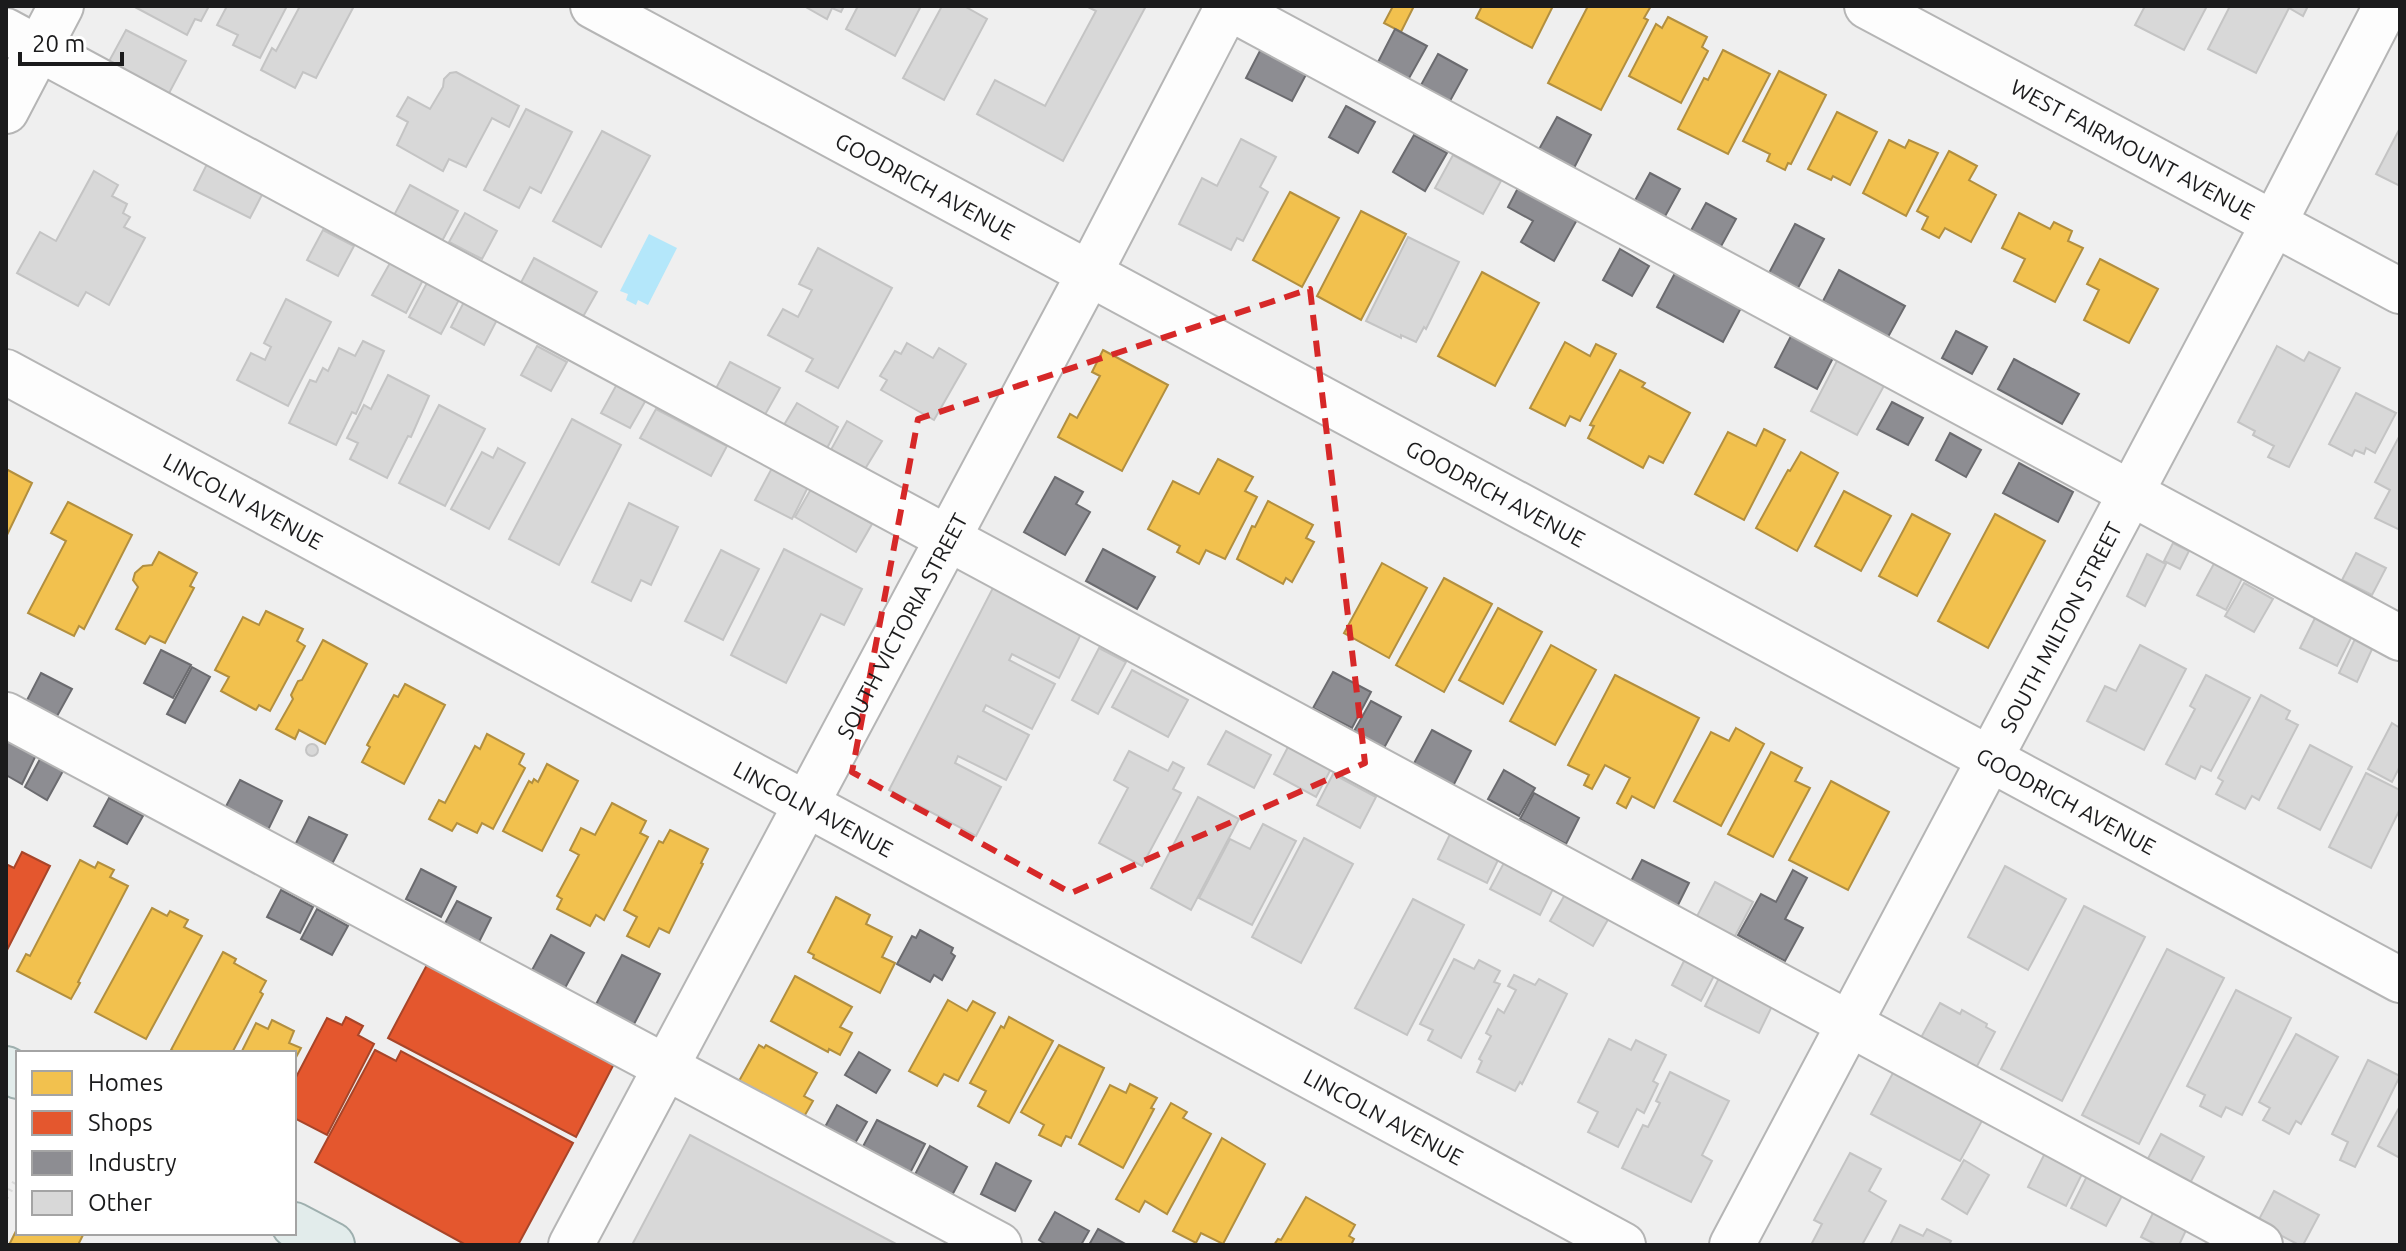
<svg xmlns="http://www.w3.org/2000/svg" width="2406" height="1251" font-family="Ubuntu,sans-serif">
	<rect width="100%" height="100%" fill="#efefef"/>
	<path fill="#b4e7fa" d="M649,234L677,248L648,305L638,300L636,305L626,300L628,294L620,291Z"/>
	<g fill="#f2c14e" stroke="#b28f3f" stroke-width="2">
		<path d="M1393,6H1414L1401,32L1384,23Z"/>
		<path d="M1482,6H1553L1532,48L1476,18Z"/>
		<path d="M1588,6H1651L1644,18L1648,20L1601,110L1548,83Z"/>
		<path d="M1668,17L1707,37L1702,47L1708,51L1681,103L1629,76L1656,24L1662,28Z"/>
		<path d="M1723,50L1770,74L1728,154L1678,129L1704,78L1708,80Z"/>
		<path d="M1779,71L1826,95L1791,164L1788,163L1785,170L1767,161L1770,154L1743,141Z"/>
		<path d="M1837,112L1877,132L1850,185L1833,176L1831,180L1808,169Z"/>
		<path d="M1889,140L1905,148L1909,140L1938,153L1906,216L1863,193Z"/>
		<path d="M1949,151L1977,166L1969,180L1996,195L1971,242L1945,228L1939,238L1922,229L1928,217L1917,211Z"/>
		<path d="M1290,192L1339,218L1302,287L1253,260Z"/>
		<path d="M1361,211L1406,234L1361,320L1317,296Z"/>
		<path d="M2019,213L2050,229L2054,222L2072,231L2068,241L2083,248L2055,302L2014,281L2025,259L2002,248Z"/>
		<path d="M2100,259L2158,289L2129,343L2084,320L2099,290L2087,284Z"/>
		<path d="M1482,272L1539,303L1495,386L1438,356Z"/>
		<path d="M1565,342L1590,356L1596,344L1616,354L1580,421L1570,416L1565,426L1530,408Z"/>
		<path d="M1103,350L1168,385L1122,471L1058,437L1070,414L1077,418L1100,376L1092,372Z"/>
		<path d="M1620,370L1645,383L1642,387L1690,413L1663,463L1649,456L1643,468L1588,438L1594,426L1590,425Z"/>
		<path d="M1764,429L1785,440L1744,520L1695,494L1728,432L1756,446Z"/>
		<path d="M1801,452L1838,473L1797,551L1756,528L1788,470L1790,471Z"/>
		<path d="M1218,459L1253,477L1245,491L1257,497L1225,559L1206,550L1199,564L1177,552L1180,546L1148,529L1173,481L1199,494Z"/>
		<path d="M6,469L32,483L6,537Z"/>
		<path d="M1844,491L1891,516L1861,571L1815,546Z"/>
		<path d="M1268,501L1313,525L1306,538L1314,542L1292,582L1286,578L1283,584L1237,559L1252,526L1255,527Z"/>
		<path d="M68,502L132,535L84,629L79,626L74,636L28,613L66,541L51,533Z"/>
		<path d="M1912,514L1950,534L1917,596L1879,576Z"/>
		<path d="M1995,514L2045,541L1988,648L1938,621Z"/>
		<path d="M159,552L197,573L190,586L194,588L165,643L150,636L145,644L116,629L138,587L133,580L135,573L143,566L152,565Z"/>
		<path d="M1382,563L1427,588L1389,658L1344,633Z"/>
		<path d="M1444,578L1492,604L1444,692L1396,665Z"/>
		<path d="M1498,608L1542,632L1503,704L1459,680Z"/>
		<path d="M266,611L303,629L297,641L305,646L270,711L259,705L256,710L221,691L229,677L215,670L243,617L259,625Z"/>
		<path d="M323,640L367,664L325,744L299,730L295,739L276,729L293,699L291,695L298,681L302,680Z"/>
		<path d="M1551,645L1596,670L1555,745L1510,721Z"/>
		<path d="M1615,675L1699,718L1654,808L1632,796L1626,808L1617,803L1630,778L1605,765L1592,789L1584,785L1589,775L1568,765Z"/>
		<path d="M405,684L445,705L404,784L362,762L370,747L367,745L394,695L398,697Z"/>
		<path d="M1736,728L1764,744L1721,826L1674,801L1711,732L1729,741Z"/>
		<path d="M487,734L524,754L519,764L525,768L493,829L482,823L477,833L457,823L452,831L429,819L439,800L445,803L475,746L480,749Z"/>
		<path d="M1771,752L1802,768L1795,781L1810,788L1773,857L1728,834Z"/>
		<path d="M547,764L578,781L542,851L503,831L529,781L532,783L534,779L538,782Z"/>
		<path d="M1831,781L1889,812L1848,890L1789,860Z"/>
		<path d="M612,803L646,821L640,833L648,837L604,920L596,915L590,926L557,909L562,899L557,896L579,855L570,850L581,828L595,835Z"/>
		<path d="M670,830L708,849L701,863L703,864L669,933L659,928L649,947L627,936L637,917L624,910L659,841L663,843Z"/>
		<path d="M80,860L95,868L98,862L114,870L110,877L128,886L78,982L80,983L71,999L17,971L26,954L30,956Z"/>
		<path d="M836,897L870,915L866,924L892,937L882,957L895,963L880,993L813,958L814,955L808,952Z"/>
		<path d="M152,908L167,916L170,911L188,920L184,927L202,936L146,1039L95,1012Z"/>
		<path d="M223,952L236,959L234,963L266,981L260,992L263,994L232,1053H178L171,1050Z"/>
		<path d="M795,976L852,1007L840,1027L852,1033L840,1055L829,1049L828,1052L771,1021Z"/>
		<path d="M948,1000L967,1011L973,1001L995,1013L958,1081L944,1074L937,1086L909,1071Z"/>
		<path d="M1009,1017L1053,1041L1009,1123L978,1106L986,1091L970,1083L1001,1026L1004,1028Z"/>
		<path d="M272,1020L294,1031L289,1043L301,1048L294,1061V1053H241L256,1023L268,1029Z"/>
		<path d="M759,1045L764,1048L766,1045L817,1073L804,1096L813,1101L801,1122L734,1090Z"/>
		<path d="M1059,1045L1104,1068L1071,1138L1066,1136L1061,1146L1039,1135L1044,1125L1021,1112Z"/>
		<path d="M1130,1084L1157,1098L1151,1108L1154,1109L1123,1168L1079,1144L1110,1085L1126,1093Z"/>
		<path d="M1171,1103L1187,1112L1183,1118L1211,1134L1167,1214L1145,1201L1139,1212L1116,1199Z"/>
		<path d="M1222,1138L1265,1164L1223,1244L1201,1233L1196,1243L1173,1231Z"/>
		<path d="M1306,1197L1355,1225L1349,1236L1354,1239L1351,1245H1274L1278,1239L1281,1240Z"/>
		<path d="M18,1227V1233H84L78,1245H9Z"/>
	</g>
	<g fill="#e4572e" stroke="#a84529" stroke-width="2">
		<path d="M22,852L50,866L6,952V864L14,868Z"/>
		<path d="M429,961L616,1060L576,1137L388,1038Z"/>
		<path d="M346,1017L363,1026L358,1035L374,1044L327,1135L294,1118V1081L327,1018L342,1025Z"/>
		<path d="M375,1050L396,1061L401,1051L573,1143L518,1245H466L315,1162Z"/>
	</g>
	<g fill="#8d8d92" stroke="#6b6b6f" stroke-width="2">
		<path d="M1395,29L1427,46L1408,80L1377,64Z"/>
		<path d="M1263,45L1309,69L1292,101L1246,78Z"/>
		<path d="M1438,54L1467,70L1450,101L1421,85Z"/>
		<path d="M1346,106L1375,122L1358,153L1329,137Z"/>
		<path d="M1557,117L1591,135L1573,170L1538,151Z"/>
		<path d="M1414,135L1447,153L1425,191L1393,172Z"/>
		<path d="M1650,173L1680,189L1663,220L1633,204Z"/>
		<path d="M1519,186L1578,218L1554,261L1521,242L1533,221L1508,207Z"/>
		<path d="M1706,203L1736,219L1719,250L1689,234Z"/>
		<path d="M1795,224L1824,239L1798,288L1769,273Z"/>
		<path d="M1620,249L1649,266L1632,296L1603,280Z"/>
		<path d="M1839,270L1905,306L1888,337L1823,301Z"/>
		<path d="M1675,273L1741,308L1723,342L1657,307Z"/>
		<path d="M1956,331L1987,347L1972,374L1942,358Z"/>
		<path d="M1791,336L1833,358L1817,389L1775,367Z"/>
		<path d="M2014,359L2079,394L2062,424L1998,389Z"/>
		<path d="M1892,402L1923,418L1908,445L1877,429Z"/>
		<path d="M1950,433L1981,450L1966,477L1936,460Z"/>
		<path d="M2019,463L2073,492L2058,522L2003,493Z"/>
		<path d="M1055,477L1083,492L1076,504L1090,512L1065,555L1024,532Z"/>
		<path d="M1103,549L1155,577L1137,609L1086,581Z"/>
		<path d="M161,650L191,665L173,698L144,683Z"/>
		<path d="M192,667L210,677L185,723L167,714Z"/>
		<path d="M1333,672L1371,692L1352,728L1313,708Z"/>
		<path d="M41,673L72,689L56,718L26,702Z"/>
		<path d="M1371,701L1401,717L1384,748L1354,731Z"/>
		<path d="M1432,730L1471,751L1452,788L1412,767Z"/>
		<path d="M6,735L38,751L22,784L6,775Z"/>
		<path d="M40,759L63,771L47,800L25,787Z"/>
		<path d="M1504,770L1535,788L1519,816L1488,799Z"/>
		<path d="M240,780L282,801L267,832L224,810Z"/>
		<path d="M1534,793L1579,818L1566,844L1520,819Z"/>
		<path d="M109,798L143,816L127,844L94,826Z"/>
		<path d="M309,817L347,835L331,866L294,847Z"/>
		<path d="M1642,860L1689,883L1677,907L1630,883Z"/>
		<path d="M421,869L456,887L441,917L406,899Z"/>
		<path d="M1793,870L1807,878L1785,919L1803,928L1785,961L1738,935L1761,894L1776,902Z"/>
		<path d="M281,890L313,907L300,933L267,917Z"/>
		<path d="M457,901L491,918L478,944L443,927Z"/>
		<path d="M317,909L348,926L332,955L301,939Z"/>
		<path d="M920,930L953,948L951,953L955,956L942,980L934,975L930,982L897,964L912,936L916,938Z"/>
		<path d="M551,935L584,953L565,988L532,970Z"/>
		<path d="M622,955L660,974L632,1028L594,1008Z"/>
		<path d="M859,1052L890,1070L876,1093L845,1075Z"/>
		<path d="M837,1105L867,1122L850,1152L820,1136Z"/>
		<path d="M877,1120L925,1144L908,1177L860,1152Z"/>
		<path d="M930,1146L967,1167L949,1201L912,1180Z"/>
		<path d="M996,1163L1031,1181L1015,1211L981,1194Z"/>
		<path d="M1055,1212L1089,1231L1081,1245H1047L1039,1240Z"/>
		<path d="M1098,1229L1127,1245H1089Z"/>
	</g>
	<g fill="#d8d8d8" stroke="#c4c4c4" stroke-width="2">
		<path d="M133,6H209L201,21L195,19L187,35Z"/>
		<path d="M227,6H287L260,58L233,45L238,35L217,25Z"/>
		<path d="M300,6H354L316,78L303,72L295,88L261,70L272,48L276,51Z"/>
		<path d="M804,6H844L841,12L832,8L827,19Z"/>
		<path d="M858,6H921L895,56L846,29Z"/>
		<path d="M942,6H964L987,19L944,100L903,78Z"/>
		<path d="M1086,6H1146L1063,161L977,114L995,80L1045,106L1096,11Z"/>
		<path d="M2145,6H2207L2184,50L2135,25Z"/>
		<path d="M2230,6H2308L2303,16L2289,8L2256,73L2208,49Z"/>
		<path d="M126,30L186,61L167,97L107,65Z"/>
		<path d="M456,72L519,106L509,127L492,118L466,167L449,159L443,171L397,145L408,122L397,116L408,97L430,109L443,87L444,79L450,73Z"/>
		<path d="M526,109L572,132L541,193L530,187L519,208L484,190Z"/>
		<path d="M2400,128V186L2376,174Z"/>
		<path d="M602,131L650,156L601,247L553,221Z"/>
		<path d="M1241,139L1276,157L1260,187L1268,192L1243,241L1237,238L1231,250L1179,224L1202,178L1217,186Z"/>
		<path d="M1453,155L1501,181L1483,214L1435,188Z"/>
		<path d="M209,160L265,189L250,218L194,190Z"/>
		<path d="M94,171L118,185L112,196L127,204L123,213L130,217L124,227L145,238L109,305L86,292L78,306L17,273L40,232L56,241Z"/>
		<path d="M410,185L458,211L440,245L392,219Z"/>
		<path d="M465,213L497,231L482,259L449,242Z"/>
		<path d="M323,230L354,246L338,276L307,260Z"/>
		<path d="M1408,237L1459,262L1426,329L1424,327L1416,342L1401,335V338L1366,321Z"/>
		<path d="M818,248L892,288L838,388L806,371L813,359L768,335L783,309L798,317L812,290L799,284Z"/>
		<path d="M534,258L597,292L580,322L518,288Z"/>
		<path d="M390,263L423,280L406,313L372,295Z"/>
		<path d="M428,281L460,298L441,334L409,317Z"/>
		<path d="M286,299L331,322L288,406L237,380L251,353L265,360L271,347L264,343Z"/>
		<path d="M465,300L498,318L484,345L451,327Z"/>
		<path d="M363,341L384,351L356,414L352,412L336,445L289,423L310,380L316,382L323,368L328,371L339,348L355,356Z"/>
		<path d="M907,343L933,358L939,348L966,364L934,420L881,390L887,380L880,376L895,351L901,354Z"/>
		<path d="M537,346L567,362L551,391L521,375Z"/>
		<path d="M2277,346L2304,361L2309,352L2340,368L2289,467L2268,457L2274,446L2253,435L2255,431L2238,422Z"/>
		<path d="M1838,359L1885,384L1857,435L1811,411Z"/>
		<path d="M730,362L780,388L762,420L713,394Z"/>
		<path d="M388,375L429,396L411,437L408,436L387,478L350,459L358,443L347,438L364,405L371,409Z"/>
		<path d="M617,384L646,400L630,428L601,413Z"/>
		<path d="M2356,393L2396,413L2375,453L2366,448L2364,454L2355,450L2352,456L2329,444Z"/>
		<path d="M797,403L838,427L824,454L781,430Z"/>
		<path d="M439,405L485,429L445,506L399,483Z"/>
		<path d="M656,409L727,446L711,476L640,438Z"/>
		<path d="M572,419L621,445L559,565L509,539Z"/>
		<path d="M847,421L882,441L862,474L828,455Z"/>
		<path d="M2400,435V530L2375,518L2390,490L2375,482Z"/>
		<path d="M498,448L525,463L489,529L451,509L482,452L493,458Z"/>
		<path d="M772,468L808,487L792,519L755,500Z"/>
		<path d="M811,489L872,524L856,552L795,517Z"/>
		<path d="M629,503L678,527L651,585L641,580L631,601L592,582Z"/>
		<path d="M2173,543L2189,551L2180,569L2164,561Z"/>
		<path d="M784,549L862,589L844,625L821,614L786,683L731,655Z"/>
		<path d="M721,550L759,569L723,640L685,621Z"/>
		<path d="M2356,553L2386,568L2372,595L2342,580Z"/>
		<path d="M2147,554L2166,564L2145,606L2127,596Z"/>
		<path d="M2217,558L2245,573L2226,610L2197,595Z"/>
		<path d="M2244,583L2273,599L2254,632L2225,616Z"/>
		<path d="M995,584L1083,630L1059,678L1012,654L1009,660L1055,684L1032,729L986,705L983,711L1029,735L1006,780L958,756L955,763L1001,787L976,836L889,790Z"/>
		<path d="M2316,616L2353,634L2337,666L2300,648Z"/>
		<path d="M2355,639L2373,647L2357,682L2339,673Z"/>
		<path d="M2140,645L2186,669L2144,750L2087,721L2105,686L2116,691Z"/>
		<path d="M1099,648L1126,662L1098,714L1072,700Z"/>
		<path d="M1132,670L1188,700L1168,737L1112,707Z"/>
		<path d="M2206,675L2250,698L2211,771L2201,766L2195,779L2166,764L2195,709L2190,706Z"/>
		<path d="M2261,695L2290,711L2286,719L2298,725L2259,800L2252,796L2245,809L2216,794L2223,781L2218,778Z"/>
		<path d="M2392,723L2400,728V766L2392,782L2368,769Z"/>
		<path d="M1226,731L1271,755L1254,788L1208,764Z"/>
		<circle cx="312" cy="750" r="6"/>
		<path d="M1289,745L1332,767L1316,797L1274,774Z"/>
		<path d="M2310,745L2352,767L2320,830L2278,808Z"/>
		<path d="M1129,751L1168,771L1173,762L1184,768L1173,789L1181,793L1142,866L1099,843L1128,788L1114,780Z"/>
		<path d="M2366,773L2400,790V809L2371,868L2329,847Z"/>
		<path d="M1333,774L1376,797L1360,828L1317,805Z"/>
		<path d="M1198,797L1239,819L1191,910L1151,888Z"/>
		<path d="M1263,824L1296,841L1252,925L1199,898L1230,839L1250,849Z"/>
		<path d="M1451,832L1500,856L1487,883L1438,859Z"/>
		<path d="M1304,838L1353,864L1301,963L1252,937Z"/>
		<path d="M1506,859L1555,885L1540,915L1490,889Z"/>
		<path d="M2005,866L2066,899L2028,970L1968,937Z"/>
		<path d="M1715,882L1753,902L1734,938L1696,918Z"/>
		<path d="M1567,891L1610,916L1593,946L1550,921Z"/>
		<path d="M1413,899L1464,925L1407,1035L1355,1008Z"/>
		<path d="M2084,906L2145,937L2062,1101L2001,1069Z"/>
		<path d="M2167,949L2224,978L2139,1144L2082,1115Z"/>
		<path d="M1687,955L1717,970L1701,1001L1672,985Z"/>
		<path d="M1454,959L1474,969L1479,960L1500,971L1494,982L1500,984L1461,1058L1428,1040L1433,1030L1420,1024Z"/>
		<path d="M1721,974L1774,1002L1759,1033L1705,1006Z"/>
		<path d="M1514,975L1535,985L1539,979L1567,994L1522,1084L1520,1082L1515,1091L1477,1072L1482,1061L1479,1059L1491,1036L1486,1033L1498,1009L1504,1013L1516,990L1508,986Z"/>
		<path d="M2236,990L2291,1018L2242,1115L2226,1107L2221,1117L2200,1106L2205,1095L2187,1086Z"/>
		<path d="M1940,1003L1960,1014L1962,1010L1987,1024L1986,1027L1995,1032L1974,1072L1918,1043Z"/>
		<path d="M2296,1034L2338,1057L2301,1124L2296,1121L2289,1134L2263,1120L2270,1108L2259,1102Z"/>
		<path d="M1609,1039L1631,1050L1636,1040L1666,1055L1653,1081L1658,1084L1644,1113L1637,1109L1618,1147L1588,1132L1598,1112L1578,1102Z"/>
		<path d="M2368,1060L2400,1076L2355,1167L2340,1160L2348,1142L2332,1134Z"/>
		<path d="M1894,1071L1983,1119L1960,1161L1871,1114Z"/>
		<path d="M1670,1072L1729,1101L1702,1155L1712,1161L1691,1202L1622,1168L1643,1125L1648,1127L1660,1103L1656,1101Z"/>
		<path d="M2400,1106V1158L2378,1146Z"/>
		<path d="M2161,1134L2204,1157L2188,1187L2145,1164Z"/>
		<path d="M690,1135L898,1245H632Z"/>
		<path d="M2046,1151L2084,1170L2066,1206L2028,1187Z"/>
		<path d="M1850,1153L1881,1169L1869,1191L1886,1201L1862,1245H1811L1822,1224L1814,1220Z"/>
		<path d="M1964,1160L1989,1175L1967,1214L1942,1199Z"/>
		<path d="M2087,1176L2123,1194L2106,1226L2071,1208Z"/>
		<path d="M2274,1191L2319,1215L2303,1245H2299L2257,1223Z"/>
		<path d="M2156,1207L2189,1224L2179,1245H2157L2141,1237Z"/>
		<path d="M1900,1225L1923,1236L1927,1229L1951,1241L1949,1245H1890Z"/>
	</g>
	<g fill="none" stroke-linecap="round" stroke-linejoin="round">
		<defs>
			<g id="minor">
				<path id="s1" d="M593,6L2400,980"/>
				<path d="M1226,6L2400,638"/>
				<path id="s2" d="M1867,6L2400,291"/>
				<path d="M6,31L2260,1245"/>
				<path d="M6,111L61,6"/>
				<path id="s3" d="M6,372L1623,1245"/>
				<path d="M6,715L999,1245"/>
				<path id="s4" d="M571,1245L1090,272L1228,6"/>
				<path id="s5" d="M1732,1245L2274,223L2386,6"/>
			</g>
			<g id="major">
				<path d="M6,1069L18,1076"/>
				<path d="M294,1225L332,1245"/>
			</g>
		</defs>
		<use href="#minor" stroke="#b5b5b5" stroke-width="48"/>
		<use href="#major" stroke="#9eafae" stroke-width="48"/>
		<path stroke="#dbdbdb" stroke-width="5" stroke-dasharray="2 6" stroke-linecap="butt" d="M6,1198L18,1176"/>
		<use href="#minor" stroke="#fdfdfd" stroke-width="44"/>
		<use href="#major" stroke="#e2eceb" stroke-width="44"/>
	</g>
	<path fill="none" stroke="#d62828" stroke-width="6" stroke-dasharray="16 10" stroke-linejoin="round" d="M1310,289L1365,763L1071,893L852,772L918,419Z"/>
	<g text-anchor="middle" dominant-baseline="central" stroke-width="8" stroke-linejoin="round" paint-order="stroke">
		<g font-size="22" fill="#1b1b1c" stroke="#fff">
			<text stroke="none"><textPath href="#s2" startOffset="302">WEST FAIRMOUNT AVENUE</textPath></text>
			<text stroke="none"><textPath href="#s1" startOffset="378">GOODRICH AVENUE</textPath></text>
			<text stroke="none"><textPath href="#s1" startOffset="1026">GOODRICH AVENUE</textPath></text>
			<text stroke="none"><textPath href="#s3" startOffset="270">LINCOLN AVENUE</textPath></text>
			<text stroke="none"><textPath href="#s4" startOffset="702">SOUTH VICTORIA STREET</textPath></text>
			<text stroke="none"><textPath href="#s5" startOffset="700">SOUTH MILTON STREET</textPath></text>
			<text stroke="none"><textPath href="#s1" startOffset="1674">GOODRICH AVENUE</textPath></text>
			<text stroke="none"><textPath href="#s3" startOffset="918">LINCOLN AVENUE</textPath></text>
			<text stroke="none"><textPath href="#s3" startOffset="1566">LINCOLN AVENUE</textPath></text>
		</g>
	</g>
	<rect width="2406" height="1251" fill="none" stroke="#1b1b1c" stroke-width="16"/>
	<rect x="16" y="1051" width="280" height="184" fill="#ffffff" stroke="#a4a4a4" stroke-width="2"/>
	<rect x="32" y="1071" width="40" height="24" fill="#f2c14e" stroke="#a4a4a4" stroke-width="2"/>
	<text x="88" y="1091" font-size="24" fill="#1b1b1c">Homes</text>
	<rect x="32" y="1111" width="40" height="24" fill="#e4572e" stroke="#a4a4a4" stroke-width="2"/>
	<text x="88" y="1131" font-size="24" fill="#1b1b1c">Shops</text>
	<rect x="32" y="1151" width="40" height="24" fill="#8d8d92" stroke="#a4a4a4" stroke-width="2"/>
	<text x="88" y="1171" font-size="24" fill="#1b1b1c">Industry</text>
	<rect x="32" y="1191" width="40" height="24" fill="#d8d8d8" stroke="#a4a4a4" stroke-width="2"/>
	<text x="88" y="1211" font-size="24" fill="#1b1b1c">Other</text>
	<path d="M20 52v12h102v-12" fill="none" stroke="#1b1b1c" stroke-width="4"/>
	<text x="32" y="52" font-size="24" fill="#1b1b1c" stroke="#ffffff" stroke-width="6" paint-order="stroke">20 m</text>
</svg>
